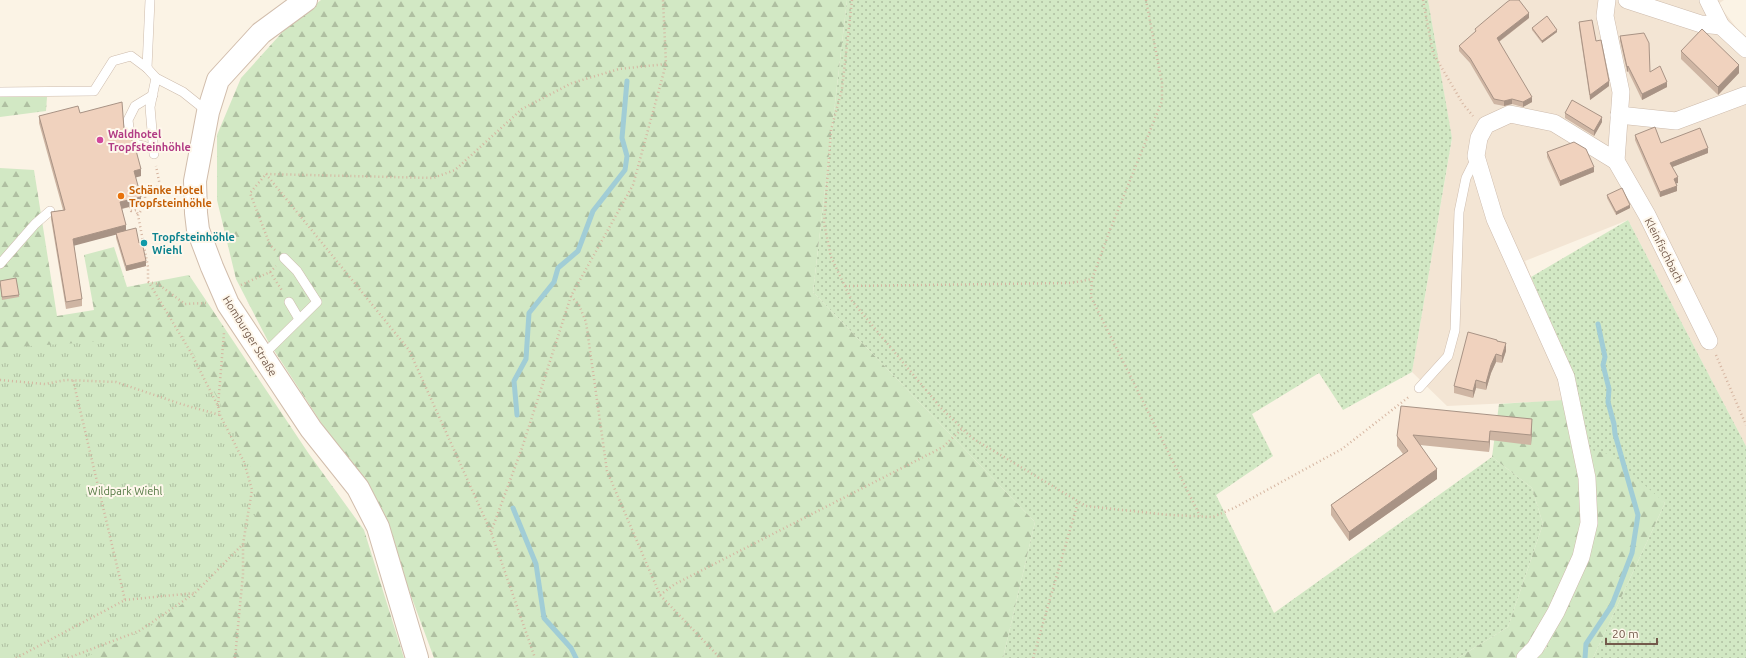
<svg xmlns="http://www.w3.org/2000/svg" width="1746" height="658" font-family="Ubuntu,sans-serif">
	<defs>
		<pattern id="grass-dots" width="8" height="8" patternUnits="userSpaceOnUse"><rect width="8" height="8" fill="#d2e8c4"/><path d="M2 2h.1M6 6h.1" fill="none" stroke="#afbfa1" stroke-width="1.8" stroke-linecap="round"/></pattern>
		<pattern id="forest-firs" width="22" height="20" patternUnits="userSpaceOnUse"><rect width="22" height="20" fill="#d2e8c4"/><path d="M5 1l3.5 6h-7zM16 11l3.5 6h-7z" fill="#afbfa1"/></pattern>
		<pattern id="park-tufts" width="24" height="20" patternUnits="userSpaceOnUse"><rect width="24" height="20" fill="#d2e8c4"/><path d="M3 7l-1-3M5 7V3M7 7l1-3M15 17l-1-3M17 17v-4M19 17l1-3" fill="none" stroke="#afbfa1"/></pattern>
	</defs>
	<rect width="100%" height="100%" fill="#fbf3e5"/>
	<path fill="#f3e5d4" d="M1428,0H1724L1718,4L1746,40V446L1628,220L1525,261L1577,400L1447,406L1412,372L1452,139Z"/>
	<g fill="url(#grass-dots)">
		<path d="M847,0H1428L1452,138L1412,372L1343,410L1319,373L1252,414L1273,456L1216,495L1274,613L1492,457L1532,488L1543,524L1508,627L1458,658H1003L1035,522L813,292Z"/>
		<path d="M1628,220L1746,446V658H1593L1665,503L1587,449L1559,341L1531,277Z"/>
	</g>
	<g fill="url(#forest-firs)">
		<path d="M321,0H847L813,292L1035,522L1003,658H434L386,528L361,484L268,341L236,279L217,200V135L241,78L288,26Z"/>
		<path d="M0,97H47L46,111L0,117Z"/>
		<path d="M0,168L34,170L57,316L94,310L84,255L114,247L127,287L189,275L309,454L364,530L404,658H0Z"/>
		<path d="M1564,400L1578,464L1581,537L1529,651L1520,658H1458L1508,627L1543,524L1532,488L1492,457L1499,404Z"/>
		<path d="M1587,449L1609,454L1665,503L1593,658H1536L1546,648L1580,568Z"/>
	</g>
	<path fill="url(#park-tufts)" d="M184,336L227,416L251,467L257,507L247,543L224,575L145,630L84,658H0V348Z"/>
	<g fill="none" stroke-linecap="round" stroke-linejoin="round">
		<g stroke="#a1cdd6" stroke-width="5">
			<path d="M517,415L514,381L526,359L529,313L554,282L558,268L578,251L593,211L625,170L627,156L622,138L627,81"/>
			<path d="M513,508L536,564L544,618L571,648L576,658"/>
			<path d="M1585,658L1586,644L1612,605L1632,553L1638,515L1615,434L1614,424L1608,402L1609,389L1603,365L1605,357L1598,324"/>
		</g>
		<defs>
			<g id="lane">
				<path d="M147,68L150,0"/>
				<path d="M0,92L94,91L113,61L131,56L147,68L156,78L183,92L208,112"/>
				<path d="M153,95L135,106L128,120L130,135L136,144L154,149"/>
				<path d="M154,154L150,107L156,78"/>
				<path d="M0,264L35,224L50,211"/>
				<path d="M289,302L299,319"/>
				<path d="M262,356L317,302L297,271L284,258"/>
				<path d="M1419,388L1448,356L1455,330L1459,212L1466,178L1476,158"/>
			</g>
			<g id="street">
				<path d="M1627,0L1701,24L1721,26"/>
				<path d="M1708,0L1721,26L1746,49"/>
				<path d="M1619,115L1676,121L1746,95"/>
				<path d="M1616,161L1647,215L1709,341"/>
				<path d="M1525,658L1535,648L1556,612L1581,557L1589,523L1587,478L1566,377L1495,219L1476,156L1479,138L1486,125L1510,114L1554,123L1616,161L1621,92L1605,16L1607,0"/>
			</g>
			<path id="secondary" d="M306,0L261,33L218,80L208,112L195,181L196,213L198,230L212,267L228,304L311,429L358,488L378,527L417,658"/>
		</defs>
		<use href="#lane" stroke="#cdbbac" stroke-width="10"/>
		<use href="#street" stroke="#cdbbac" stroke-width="18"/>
		<use href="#secondary" stroke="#d1bdac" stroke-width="24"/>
		<g stroke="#d5b5a1" stroke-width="2.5" stroke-dasharray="1 3" stroke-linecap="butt">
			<path d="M852,0L842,89L831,130L824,223L831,257L852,301L941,408L972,438L1086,506L1169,515L1213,517L1234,508L1342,449L1410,396"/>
			<path d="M1146,0L1162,83V101L1110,230L1092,279L1091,297L1200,516"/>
			<path d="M1423,0L1433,53L1463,104L1473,116"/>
			<path d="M266,174L409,350L491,532L535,658"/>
			<path d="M130,207L131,211L136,210L138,215"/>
			<path d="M275,250L270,245L250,193L266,174L433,178L455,170L522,109L572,83L619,69L666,64L663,0"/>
			<path d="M270,272L283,292"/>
			<path d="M148,282L158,284L185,304L206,303"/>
			<path d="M241,285L270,272L276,266"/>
			<path d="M845,286L1071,283L1092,279"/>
			<path d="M571,296L579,305L586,322L607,471L660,595L720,658"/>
			<path d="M1716,355L1746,425"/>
			<path d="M0,380L45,384L66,380L116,382L181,404L220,415"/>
			<path d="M218,406L224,333"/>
			<path d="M491,532L522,448L571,296L633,185L666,64"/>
			<path d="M660,595L675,584L943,447L962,429"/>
			<path d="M125,600L194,593"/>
			<path d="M16,658L125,600L73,380"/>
			<path d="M68,658L139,631L195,593L243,544L252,490L244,462L220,415L218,406L190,351L148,281V267L138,215L146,203L144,191L160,186L156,166"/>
			<path d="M235,658L243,574V544"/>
			<path d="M1033,658L1078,502"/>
		</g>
		<use href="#lane" stroke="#fff" stroke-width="9"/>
		<use href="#street" stroke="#fff" stroke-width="17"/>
		<use href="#secondary" stroke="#fff" stroke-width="22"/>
	</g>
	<g fill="#ceb5a3">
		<path d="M1529,18L1499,42L1532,102L1523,107L1512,104L1504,106L1494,104L1470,63L1459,51V46Z"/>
		<path d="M1579,22L1596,41L1609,86L1590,100L1579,27Z"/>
		<path d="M1532,28L1557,32L1542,43L1532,30Z"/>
		<path d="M1620,36L1650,72L1667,87L1642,100L1628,71L1627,72L1620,41Z"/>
		<path d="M1681,51L1739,73L1718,95L1681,59Z"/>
		<path d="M80,113L124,129L141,176L135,177L141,204L122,209L126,231L139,243L146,266L126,271L116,238V234L74,245L82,299V306L66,309L51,219V212L63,210L39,123V116Z"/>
		<path d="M1565,113L1602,122L1594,136L1565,118Z"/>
		<path d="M1635,135L1661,143L1708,153L1672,167L1678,183H1676L1677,191L1660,197L1635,140Z"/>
		<path d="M1547,152L1594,172L1560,186L1547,157Z"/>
		<path d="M1607,195L1630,208L1616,215L1607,198Z"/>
		<path d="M0,281L19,295V297L2,300Z"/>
		<path d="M1497,341L1506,351L1502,363L1496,362L1491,373L1486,390L1476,388L1473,398L1454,393V386Z"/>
		<path d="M1532,419V429L1531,445L1490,440L1489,452L1420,445L1437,479L1349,541L1331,515V505L1403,454L1397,446V436Z"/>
	</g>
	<g fill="#a89385">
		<path d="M1529,13V18L1497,43V38Z"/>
		<path d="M1557,30V32L1542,43V41Z"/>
		<path d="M1739,65V73L1718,95V87Z"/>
		<path d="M1628,66V71L1627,72V67Z"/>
		<path d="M1609,81V86L1590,100V95Z"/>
		<path d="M1667,82V87L1642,100V94Z"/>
		<path d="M1532,97V102L1523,107V102Z"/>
		<path d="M1512,99V104L1504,106V101Z"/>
		<path d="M1602,117V122L1594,136V131Z"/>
		<path d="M1708,148V153L1670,168V163Z"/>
		<path d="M1594,167V172L1560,186V181Z"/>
		<path d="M141,169V176L134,178V171Z"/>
		<path d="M1678,177V183L1674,184V179Z"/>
		<path d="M1677,186V191L1660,197V192Z"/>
		<path d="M141,197V204L120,209V202Z"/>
		<path d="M1630,205V208L1616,215V212Z"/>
		<path d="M126,225V232L73,246V239Z"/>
		<path d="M146,261V266L126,271V266Z"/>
		<path d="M1506,343V351L1502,363V356Z"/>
		<path d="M1496,354V362L1491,373L1486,390V383L1491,365Z"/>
		<path d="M1476,380V388L1473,398V391Z"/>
		<path d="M1532,419V429L1531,445V435Z"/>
		<path d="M1490,431V440L1489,452V442Z"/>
		<path d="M1437,469V479L1349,541V532Z"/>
	</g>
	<g fill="#f0d2be" stroke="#a89385">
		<path d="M1510,0H1519L1529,13L1497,38L1532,97L1523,102L1512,99L1504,101L1494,99L1470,58L1459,46L1476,31L1475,29L1507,2Z"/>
		<path d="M1547,16L1557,30L1542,41L1532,28Z"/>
		<path d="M1592,20L1596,41L1601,40L1609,81L1590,95L1579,22Z"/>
		<path d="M1702,29L1739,65L1718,87L1681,51Z"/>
		<path d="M1644,33L1649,43L1650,72L1660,66L1667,82L1642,94L1628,66L1627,67L1620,36Z"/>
		<path d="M1572,100L1602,117L1594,131L1565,113Z"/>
		<path d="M122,102L124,129L134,143L141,169L134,171L141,197L120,202L126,225L73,239L82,299L66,302L51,212L65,210L39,116L78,106L80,113Z"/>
		<path d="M1655,127L1661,143L1700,128L1708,148L1670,163L1678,177L1674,179L1677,186L1660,192L1635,135Z"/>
		<path d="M1574,142L1586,149L1594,167L1560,181L1547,152Z"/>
		<path d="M1622,188L1630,205L1616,212L1607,195Z"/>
		<path d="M136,228L139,243L142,242L146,261L126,266L116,233Z"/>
		<path d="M16,278L19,295L2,297L0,281Z"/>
		<path d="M1468,332L1497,340V341L1506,343L1502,356L1496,354L1491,365L1486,383L1476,380L1473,391L1454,386Z"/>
		<path d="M1401,406L1532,419L1531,435L1490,431L1489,442L1413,435L1437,469L1349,532L1331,505L1408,451L1397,436Z"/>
	</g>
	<circle fill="#d1479c" stroke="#fef7eb" stroke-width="1.5" cx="100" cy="140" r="4"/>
	<circle fill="#e8710a" stroke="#fef7eb" stroke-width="1.5" cx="121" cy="196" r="4"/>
	<circle fill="#0f9aa8" stroke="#fef7eb" stroke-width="1.5" cx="144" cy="243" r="4"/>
	<g text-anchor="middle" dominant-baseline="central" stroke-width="4" stroke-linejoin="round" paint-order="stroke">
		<g font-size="11" font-weight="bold" fill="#b23c85" stroke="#fef7eb" text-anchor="start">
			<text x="108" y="134">Waldhotel<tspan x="108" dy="13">Tropfsteinhöhle</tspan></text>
		</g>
		<g font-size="11" font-weight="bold" fill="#c56008" stroke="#fef7eb" text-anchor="start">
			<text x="129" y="190">Schänke Hotel<tspan x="129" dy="13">Tropfsteinhöhle</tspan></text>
		</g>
		<g font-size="11" font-weight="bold" fill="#0d838f" stroke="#fef7eb" text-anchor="start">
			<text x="152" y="237">Tropfsteinhöhle<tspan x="152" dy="13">Wiehl</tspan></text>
		</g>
		<g font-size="11" fill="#735a4b" stroke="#fef7eb">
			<text transform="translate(1664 250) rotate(63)">Kleinfischbach</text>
			<text transform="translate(250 336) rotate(58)">Homburger Straße</text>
		</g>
		<g font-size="11" fill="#537843" stroke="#fef7eb">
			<text x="125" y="491">Wildpark Wiehl</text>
		</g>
	</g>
	<path d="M1606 638v6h51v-6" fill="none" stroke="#735a4b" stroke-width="2"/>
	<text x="1612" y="638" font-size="12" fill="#735a4b" stroke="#fef7eb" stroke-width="3" paint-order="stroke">20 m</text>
</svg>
